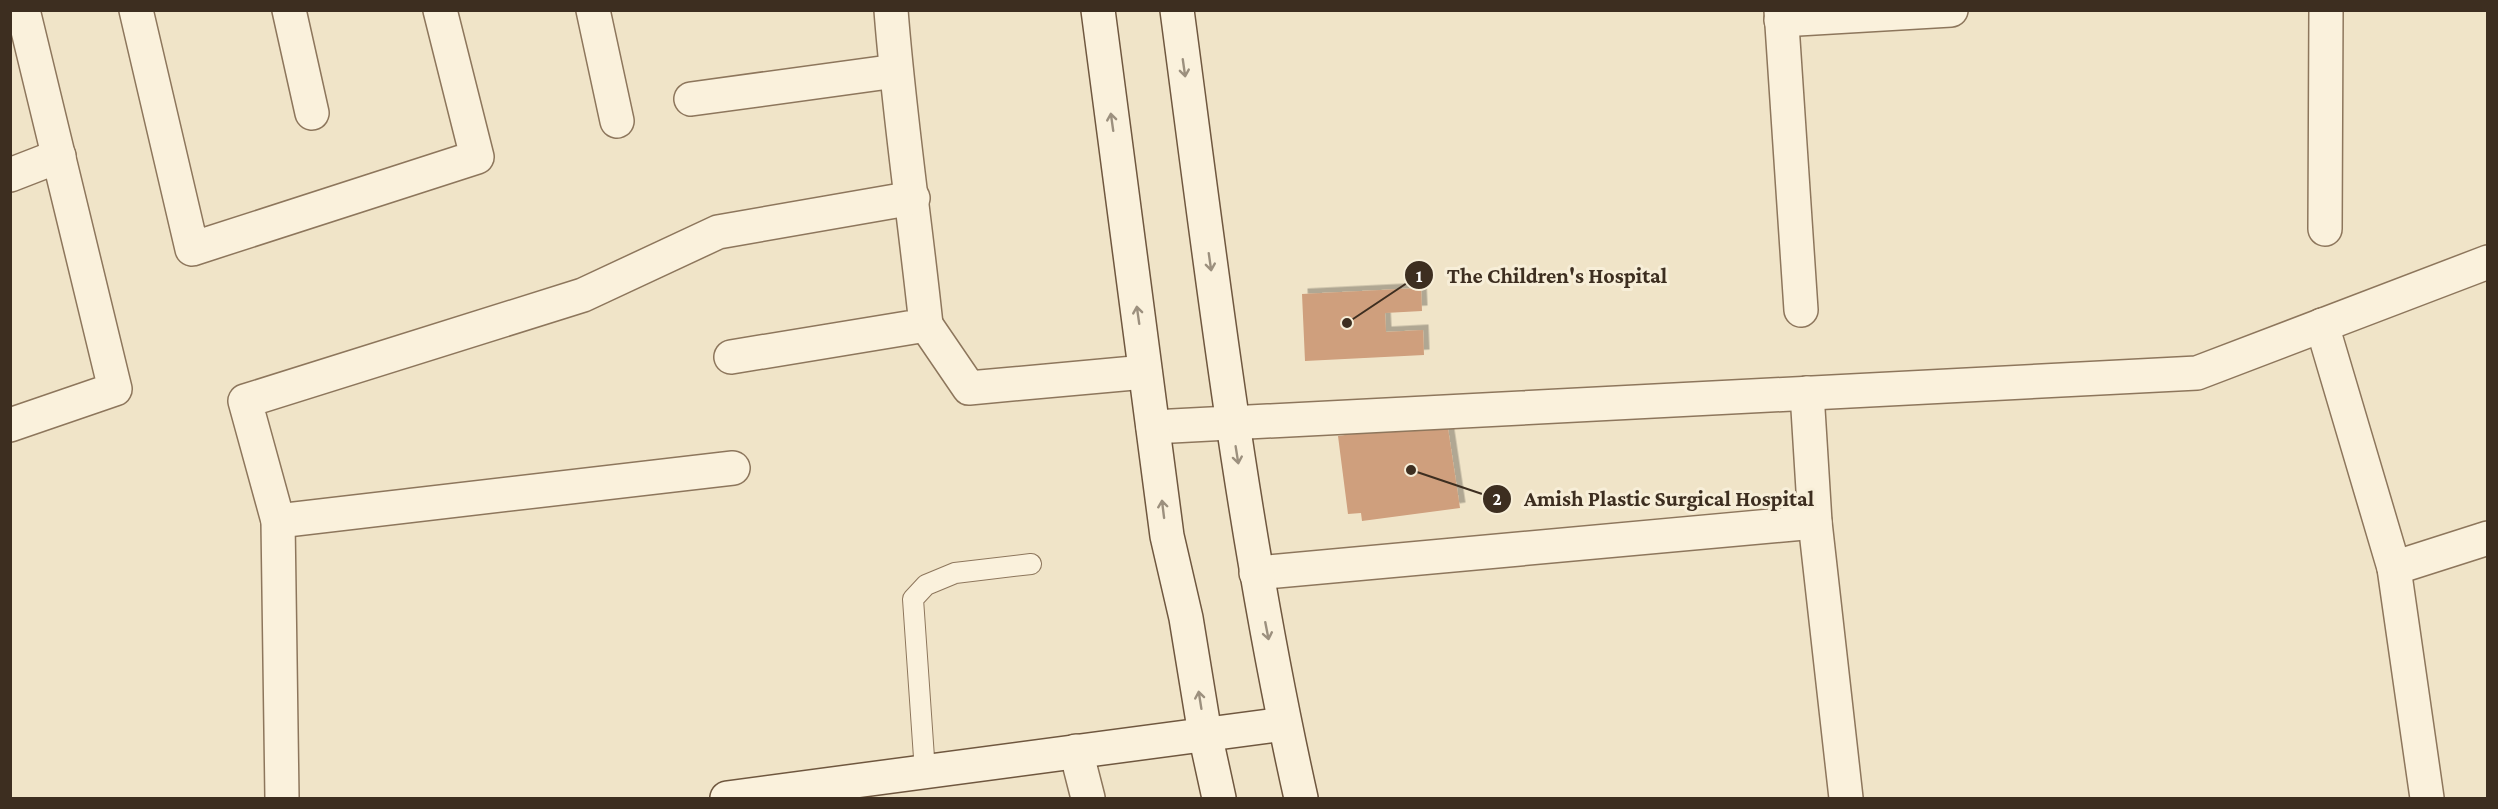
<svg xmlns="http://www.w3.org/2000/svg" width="2498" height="809" font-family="'Crimson Pro',serif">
	<defs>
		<filter id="shadow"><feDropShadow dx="5.5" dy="-5.5" stdDeviation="0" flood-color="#0004"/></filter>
	</defs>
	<rect width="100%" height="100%" fill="#f0e4c8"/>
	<g fill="#cf9f7d" filter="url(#shadow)">
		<path d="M1421,288L1422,311L1385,313L1386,332L1423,330L1424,355L1305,361L1302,294Z"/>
		<path d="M1447,422L1460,508L1362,521L1361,513L1348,514L1338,436Z"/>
	</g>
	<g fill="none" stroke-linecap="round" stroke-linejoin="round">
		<defs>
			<path id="lane" d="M925,772L913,599L926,585L955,573L1031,564"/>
			<g id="street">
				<path d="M136,10L192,249L477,157L440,10"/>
				<path d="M289,10L312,113"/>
				<path d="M593,10L617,121"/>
				<path d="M1781,10L1801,310"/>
				<path d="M1781,20L1951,10"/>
				<path d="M691,99L896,71"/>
				<path d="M10,175L59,156"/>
				<path d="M2325,229L2326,10"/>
				<path d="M926,325L969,388L1145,372"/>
				<path d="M2322,325L2394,568L2427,798"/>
				<path d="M731,357L926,325C915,220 899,115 891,10"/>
				<path d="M1807,393L1815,522L1846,798"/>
				<path d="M10,425L115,389L23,10"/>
				<path d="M1153,427L2197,373L2488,262"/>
				<path d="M278,521L733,468"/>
				<path d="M2394,568L2488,538"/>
				<path d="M1256,573L1815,522"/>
				<path d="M1076,751L1088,798"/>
				<path d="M282,798L278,521L245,401L583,295L718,232L913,198"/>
			</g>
			<g id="secondary">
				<path d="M1098,10L1167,536L1186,618L1205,734L1219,798"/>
				<path d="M1177,10C1212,274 1243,539 1301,798"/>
				<path d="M727,798L1284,724"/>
			</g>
		</defs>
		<use href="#lane" stroke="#8d765c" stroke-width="22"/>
		<use href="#street" stroke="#8d765c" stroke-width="36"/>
		<use href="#secondary" stroke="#6f573f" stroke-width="36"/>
		<use href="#lane" stroke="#faf1dc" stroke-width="20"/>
		<use href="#street" stroke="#faf1dc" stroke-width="33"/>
		<use href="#secondary" stroke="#faf1dc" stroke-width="33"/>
	</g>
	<defs><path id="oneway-shaft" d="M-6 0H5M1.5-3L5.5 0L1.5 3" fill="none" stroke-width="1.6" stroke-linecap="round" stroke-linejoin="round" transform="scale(1.5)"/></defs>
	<g stroke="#9c907e">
		<use href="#oneway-shaft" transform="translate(1184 68) rotate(82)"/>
		<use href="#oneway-shaft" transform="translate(1112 122) rotate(-98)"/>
		<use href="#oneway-shaft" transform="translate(1210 262) rotate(82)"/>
		<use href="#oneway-shaft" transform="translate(1138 315) rotate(-98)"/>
		<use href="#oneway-shaft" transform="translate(1237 455) rotate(81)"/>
		<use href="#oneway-shaft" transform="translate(1163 509) rotate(-97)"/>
		<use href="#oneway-shaft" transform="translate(1267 631) rotate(79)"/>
		<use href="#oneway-shaft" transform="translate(1200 700) rotate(-99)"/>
	</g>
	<path fill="none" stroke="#3d2e20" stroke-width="2" d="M1347 323L1419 275M1411 470L1497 499"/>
	<g fill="#3d2e20" stroke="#f7eed8" stroke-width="2">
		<circle cx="1347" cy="323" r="6"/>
		<circle cx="1411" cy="470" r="6"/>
		<circle cx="1419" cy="275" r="15"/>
		<circle cx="1497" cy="499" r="15"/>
	</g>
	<g font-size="18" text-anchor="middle" font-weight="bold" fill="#fff">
		<text x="1419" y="282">1</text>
		<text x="1497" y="505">2</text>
	</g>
	<g font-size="22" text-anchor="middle" font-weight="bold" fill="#3d2e20" stroke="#f7eed8" stroke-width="6" stroke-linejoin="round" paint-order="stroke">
		<text x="1557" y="283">The Children's Hospital</text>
		<text x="1669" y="506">Amish Plastic Surgical Hospital</text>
	</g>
	<rect width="2498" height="809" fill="none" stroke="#3d2e20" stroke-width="24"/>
</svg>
